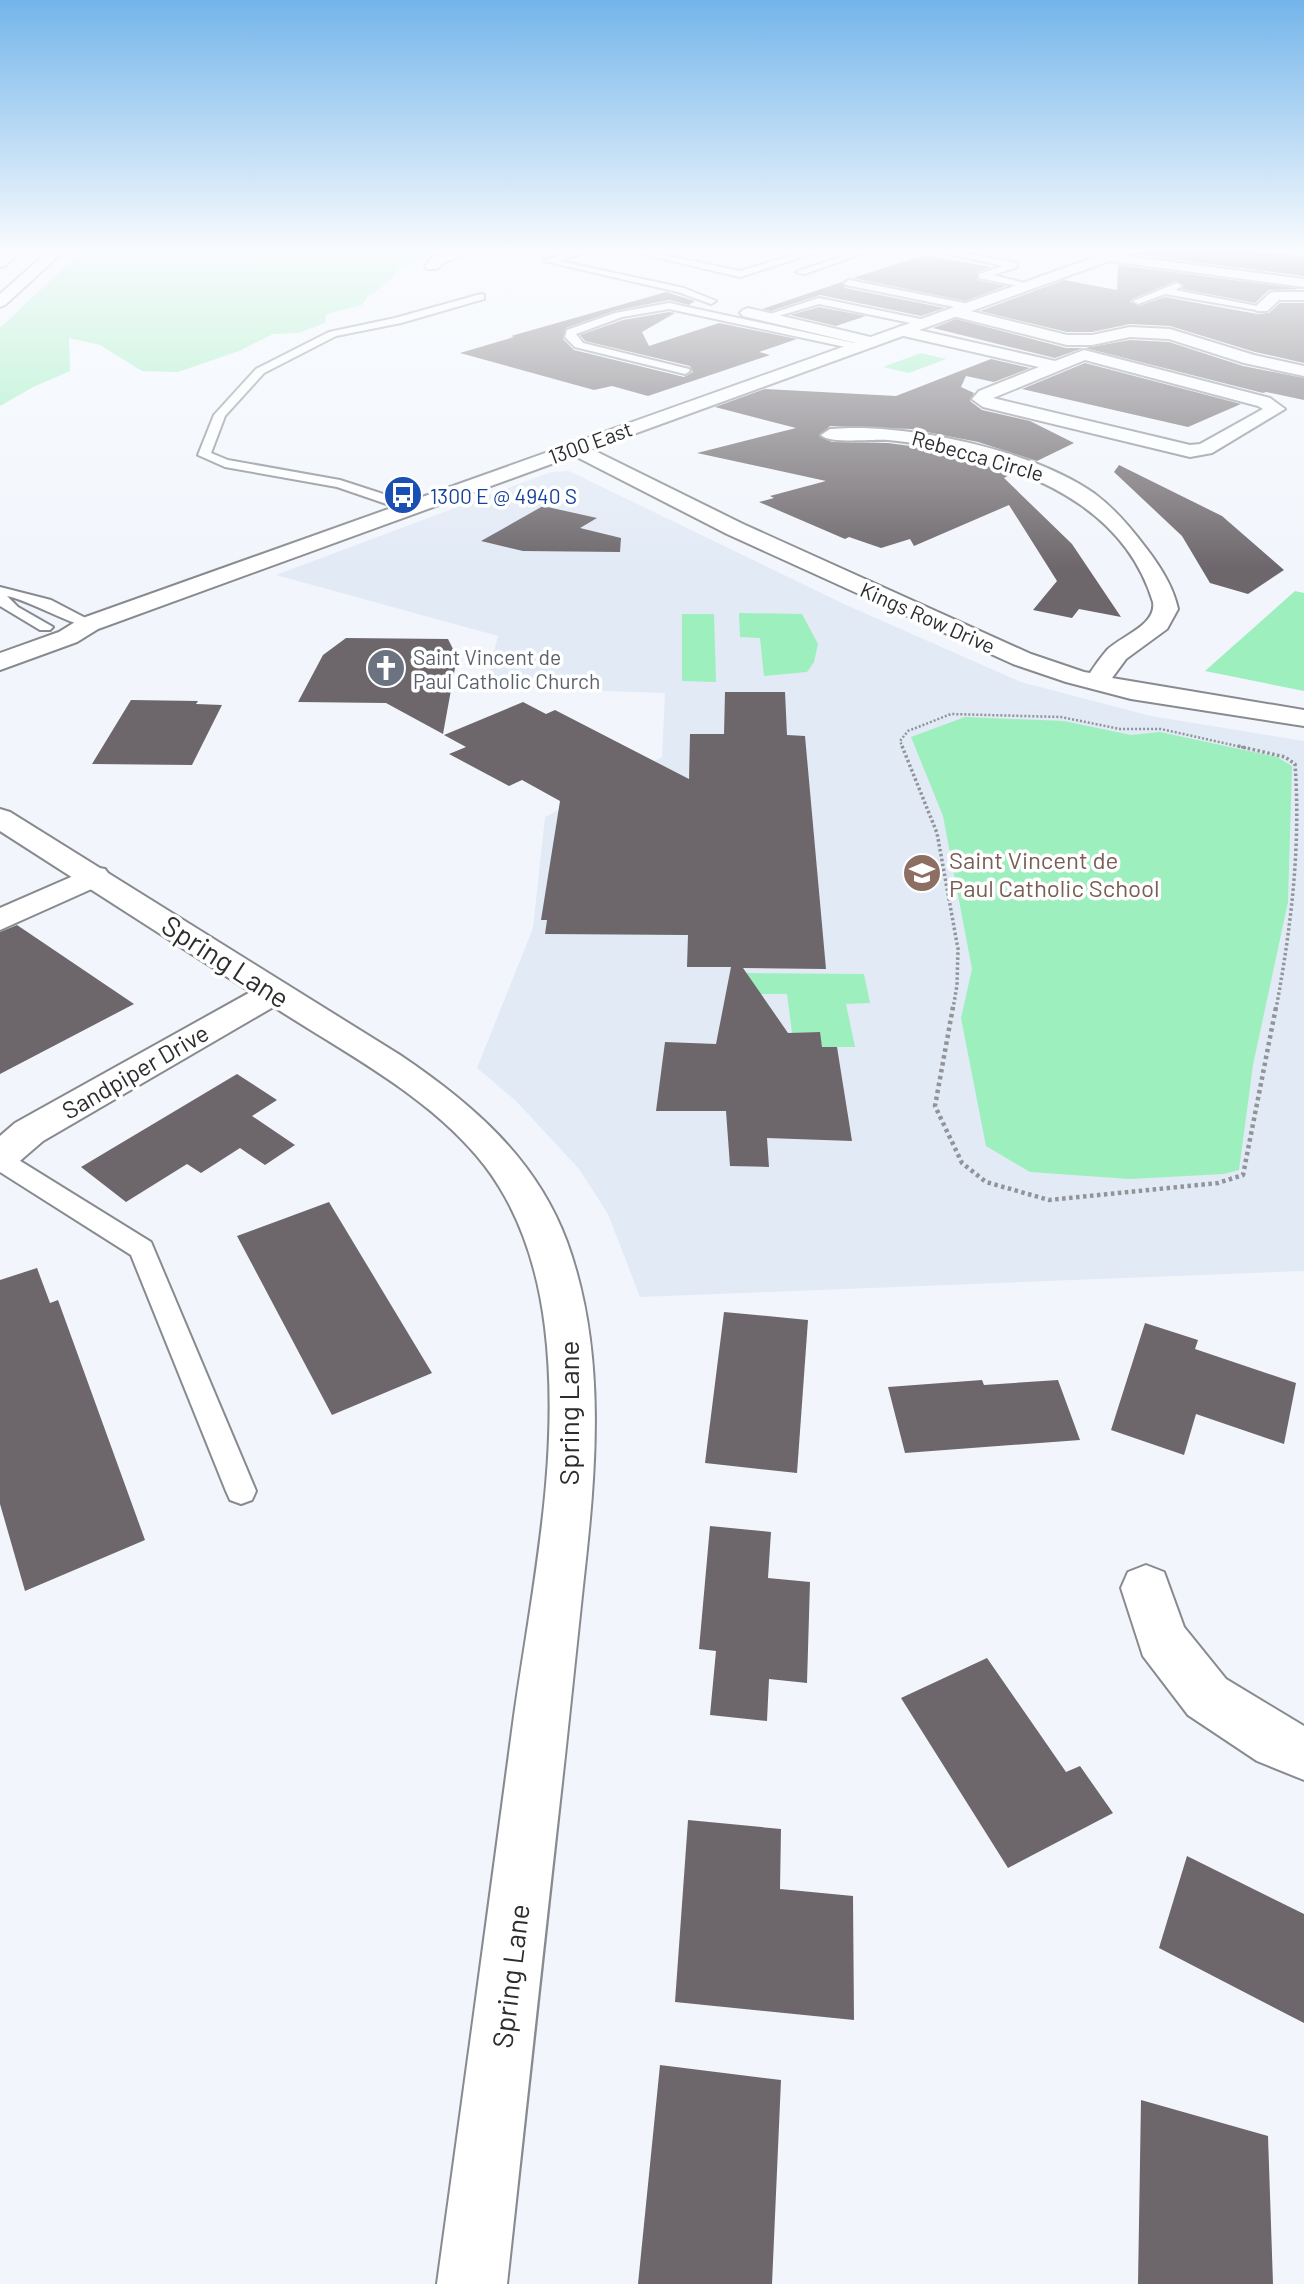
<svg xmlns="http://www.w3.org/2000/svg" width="1304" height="2284" font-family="Barlow,sans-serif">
	<rect width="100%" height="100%" fill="#f2f6fc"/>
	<path fill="#e2eaf6" d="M569,471L844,604L1021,682L1151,716L1304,741V1271L640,1297L608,1214L579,1169L516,1101L477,1068L533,928L545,817L662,757L665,693L485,687L498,636L276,575L551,472Z"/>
	<g fill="#9defbd">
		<path d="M84,249H428V255L401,267L386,284L368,296L362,305L326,314L325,323L299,333L273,334L239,351L178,372L142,371L100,345L69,338L70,371L33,387L0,406V328Z"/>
		<path d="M921,353L946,359L909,373L883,367Z"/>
		<path d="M1295,591L1304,593V691L1205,671Z"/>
		<path d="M739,613L802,614L818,644L814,662L807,672L764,676L760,638L740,637Z"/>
		<path d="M682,614H714L716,682L682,681Z"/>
		<path d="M965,717L1064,721L1131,735L1160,732L1277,757L1292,766L1288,902L1253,1065L1239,1170L1224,1174L1130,1179L1030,1172L986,1146L961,1018L972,969L943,816L911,737Z"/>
		<path d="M745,973L864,974L870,1003L846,1004L855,1047H822L819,1032L792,1033L787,994H747Z"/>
	</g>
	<g fill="#6d676b">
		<path d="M1140,249H1243L1273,253L1304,259V276L1133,254Z"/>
		<path d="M924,255L991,267L977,272V280L1006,286L965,301L853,278Z"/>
		<path d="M1118,265L1302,289L1269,290L1255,303L1182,289L1184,285L1176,281L1132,299L1130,302L1139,306L1165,297L1257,314L1269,313L1280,303H1304V363L1255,352L1170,326L1130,324L1092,332H1067L980,311L1064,280L1117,290Z"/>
		<path d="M842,282L845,288L945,308L921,316L820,295L771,311L762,309Z"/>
		<path d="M666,292L695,301L689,305L669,300L614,311L566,328L563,339L574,350L684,377L693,372L690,366L585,341L580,335L623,320L669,312L675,313L642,332L649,346L719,323L797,339L759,352L770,355L648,396L612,386L594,390L460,353L514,337L511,336Z"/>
		<path d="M819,307L866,316L836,326L790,315Z"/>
		<path d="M956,319L1066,348H1083L1055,358L933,328Z"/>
		<path d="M1130,340L1169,342L1243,366L1304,378V400L1266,392L1263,393L1085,348Z"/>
		<path d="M991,359L1030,368L994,382L966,376L961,387L974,393L970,401L982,410L1030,421L1074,443L1037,461L978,442L911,429L830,426L819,436L832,442L888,443L918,447L1013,473L1004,478L1072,544L1121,617L1079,609L1072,618L1033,610L1057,581L1009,505L914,546L910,539L881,548L849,537L845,539L759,502L774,498L770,496L826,481L697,453L796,428L715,407L765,389L896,396Z"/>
		<path d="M1085,363L1241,404L1188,427L1022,389Z"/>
		<path d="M1119,465L1222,516L1284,570L1248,594L1210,583L1182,536L1114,472Z"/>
		<path d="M543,506L597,518L580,528L621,538L620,552L523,551L481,541Z"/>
		<path d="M346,638L448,639L457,657L443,734L386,703L298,702L323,655Z"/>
		<path d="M725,692H785L787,735L805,736L826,969L743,968L788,1033L820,1032L822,1047H837L852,1141L767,1138L769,1167L730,1166L726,1111H656L665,1042L716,1044L731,967H687L688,935L545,934L547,920H541L560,801L522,780L509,786L449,754L466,747L444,735L523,702L546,714L555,710L689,779L690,734H724Z"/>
		<path d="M131,700L198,701L196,704L222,705L192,765L92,764Z"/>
		<path d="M17,925L134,1004L0,1074V932Z"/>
		<path d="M237,1074L277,1100L252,1116L295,1145L265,1165L240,1148L201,1173L187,1164L126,1202L81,1167Z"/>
		<path d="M329,1202L432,1373L332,1415L237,1236Z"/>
		<path d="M37,1268L50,1303L58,1300L145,1540L25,1591L0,1504V1280Z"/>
		<path d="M724,1312L808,1320L797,1473L705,1463Z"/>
		<path d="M1145,1323L1198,1340L1195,1349L1296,1383L1284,1444L1196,1414L1184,1455L1111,1430Z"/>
		<path d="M982,1380L984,1385L1058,1380L1080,1440L905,1453L888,1387Z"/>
		<path d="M710,1526L771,1532L768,1578L810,1582L807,1683L769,1679L767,1721L710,1715L716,1651L699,1649Z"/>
		<path d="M987,1658L1066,1772L1080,1766L1113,1813L1008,1868L901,1698Z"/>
		<path d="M688,1820L781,1829L780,1889L853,1896L854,2020L675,2002Z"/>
		<path d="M1187,1856L1304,1914V2023L1159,1948Z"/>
		<path d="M660,2065L781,2080L772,2284H638Z"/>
		<path d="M1141,2100L1268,2136L1273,2284H1138Z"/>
	</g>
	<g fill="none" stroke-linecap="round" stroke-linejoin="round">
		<defs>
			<g id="lane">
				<path d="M581,249H595L559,261L684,288L716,301L711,304L678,292L544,261Z"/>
				<path d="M621,249H637L740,271L813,249H826L740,277Z"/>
				<path d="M844,249H856L864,253L804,274L796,272L851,253Z"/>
				<path d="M927,249H944L1017,263V267L993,275L1033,285L1028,288L979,278V274L1003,266Z"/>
				<path d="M849,280L969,304L974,307L969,310L846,285L844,283Z"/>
				<path d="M1177,283L1182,286L1175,290L1267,308L1262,311L1165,294L1138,304L1133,301Z"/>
				<path d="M481,294L484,295V299L401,323L336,336L264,373L225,416L211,453L228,460L340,480L414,504V510H404L337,487L225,467L198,455L214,415L256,369L329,332L395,318Z"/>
				<path d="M819,298L925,320L930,323L925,326L819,304L775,317L770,314Z"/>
				<path d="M669,303L859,344L864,347L859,350L669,309L622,317L576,334L583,343L689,369L690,371L685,374L575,347L565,337L567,330L615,313Z"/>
				<path d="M0,587L51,600L97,624L94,627C80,630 29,600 7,596L18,607L53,627L50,630H40L0,606Z"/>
				<path d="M0,1152L9,1154L151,1242L256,1491L252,1500L241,1504L230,1500L226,1491L131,1255L0,1172Z"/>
			</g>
			<g id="street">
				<path d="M458,249H478L443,263L437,269H427L425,266L433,257Z"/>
				<path d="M1271,249H1304V257L1278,253Z"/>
				<path d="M1275,292H1304V300H1279L1267,311H1257L1254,308L1270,293Z"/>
				<path d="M954,307L1067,335H1092L1130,327L1170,329L1254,355L1304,366V376L1244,363L1169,339L1130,337L1092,345H1067L949,315L946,312L949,309Z"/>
				<path d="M748,308L879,339L881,342L873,347L743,316L740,313L743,310Z"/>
				<path d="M901,326L1055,361L1084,350L1270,398L1285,409L1212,453L1190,457L983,407L972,399L979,391L1039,367L895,334L893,331ZM1085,360L1258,406L1263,409L1200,444L1190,445L993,398Z"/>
				<path d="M850,428C922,427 1036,452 1095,494C1115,509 1131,528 1146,548C1160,566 1173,586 1178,609L1167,629L1126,659L1112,678L1304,710V726L1131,699L1066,682L1013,664L727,534L567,452L564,448L574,442L581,444L743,524L1031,654L1084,672L1090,673C1095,665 1101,657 1107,650C1121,636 1157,625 1153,602C1127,516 1047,477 967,456C941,449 915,442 888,440C874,439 828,444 821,435L830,429Z"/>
				<path d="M94,867L105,869L110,876L105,883L0,930V908Z"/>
				<path d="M275,982L287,985L292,992L287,999L43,1141L14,1166L0,1170V1136L15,1123L263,985Z"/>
				<path d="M1146,1565L1164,1572L1184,1627L1226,1679L1304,1726V1780L1257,1761L1188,1715L1143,1656L1121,1588L1128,1572Z"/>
			</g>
			<g id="secondary">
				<path d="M1118,249H1138L1125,256L1304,279V287L1109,261L98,629L77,642L0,670V653L59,632L80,619L1095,257L1096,253Z"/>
				<path d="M0,809L10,812L400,1055C471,1103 536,1158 567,1242C607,1352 596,1472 583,1586C577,1643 571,1699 565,1756C545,1932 526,2108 507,2284H437C463,2095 489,1905 514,1716C532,1589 561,1456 545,1327C538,1270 520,1212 485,1166C434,1100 354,1058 285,1014C190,953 95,892 0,831Z"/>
			</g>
			<g id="primary">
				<path d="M8,249H23L5,266L0,267V256Z"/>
				<path d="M51,249H66L5,305L0,307V294Z"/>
			</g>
		</defs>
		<use href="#lane" stroke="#878b90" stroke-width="4"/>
		<use href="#street" stroke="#878b90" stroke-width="4"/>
		<use href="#secondary" stroke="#878b90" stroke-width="4"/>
		<use href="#primary" stroke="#878b90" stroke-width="4"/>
		<path stroke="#919498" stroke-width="2.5" stroke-dasharray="2 2" stroke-linecap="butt" d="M903,748L900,741L908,731L951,714L1061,717L1120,729H1161L1246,748"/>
		<g stroke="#919498" stroke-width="3.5" stroke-dasharray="2.5 2.5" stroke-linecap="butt">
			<path d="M902,746L937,833L958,949L957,985L953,1009"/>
			<path d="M1238,746L1285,757L1295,764C1301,846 1291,928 1276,1009"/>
		</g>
		<path stroke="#919498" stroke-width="4.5" stroke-dasharray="3.5 3.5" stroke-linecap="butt" d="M953,1007L935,1106L962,1163L986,1182L1049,1200L1218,1183L1243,1175L1276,1007"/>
		<use href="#lane" fill="#fff" fill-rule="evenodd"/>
		<use href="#street" fill="#fff" fill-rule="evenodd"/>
		<use href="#secondary" fill="#fff" fill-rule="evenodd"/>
		<use href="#primary" fill="#fff" fill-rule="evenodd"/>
	</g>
	<linearGradient id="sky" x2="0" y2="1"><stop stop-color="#73b5ea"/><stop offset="0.44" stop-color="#f9fbfe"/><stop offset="1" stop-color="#f9fbfe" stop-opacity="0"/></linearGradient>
	<rect width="1304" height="569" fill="url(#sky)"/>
	<defs>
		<symbol id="bus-disc" viewBox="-11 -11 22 22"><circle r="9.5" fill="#1a4fb4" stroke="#fff"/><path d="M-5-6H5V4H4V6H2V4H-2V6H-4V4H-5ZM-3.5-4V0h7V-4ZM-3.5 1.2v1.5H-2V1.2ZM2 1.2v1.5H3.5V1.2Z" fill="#fff"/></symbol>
		<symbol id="church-disc" viewBox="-11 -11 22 22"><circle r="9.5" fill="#6b7280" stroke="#fff"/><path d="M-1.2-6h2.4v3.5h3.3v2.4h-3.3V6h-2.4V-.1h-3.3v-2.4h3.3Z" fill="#fff"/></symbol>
		<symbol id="school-disc" viewBox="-11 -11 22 22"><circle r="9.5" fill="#8d6e63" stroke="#fff"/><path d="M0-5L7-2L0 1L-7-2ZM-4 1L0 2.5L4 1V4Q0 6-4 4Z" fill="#fff"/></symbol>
	</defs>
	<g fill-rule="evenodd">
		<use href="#bus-disc" x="381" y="473" width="44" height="44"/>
		<use href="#church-disc" x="364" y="646" width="44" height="44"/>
		<use href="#school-disc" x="900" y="851" width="44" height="44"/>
	</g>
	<g text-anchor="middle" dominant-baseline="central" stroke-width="7" stroke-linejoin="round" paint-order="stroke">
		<g font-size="21" fill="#2c2d2f" stroke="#fff">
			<text transform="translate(590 442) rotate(-20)">1300 East</text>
			<text transform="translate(978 455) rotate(16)">Rebecca Circle</text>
			<text transform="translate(928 617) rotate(24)">Kings Row Drive</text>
		</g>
		<g font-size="21" fill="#164399" stroke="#fff" text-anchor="start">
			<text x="430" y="495">1300 E @ 4940 S</text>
		</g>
		<g font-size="21" fill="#5b616d" stroke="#fff" text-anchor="start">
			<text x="413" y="656">Saint Vincent de<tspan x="413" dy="24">Paul Catholic Church</tspan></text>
		</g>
		<g font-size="24" fill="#785e54" stroke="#fff" text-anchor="start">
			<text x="949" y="859">Saint Vincent de<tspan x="949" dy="28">Paul Catholic School</tspan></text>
		</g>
		<g font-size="24" fill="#2c2d2f" stroke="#fff">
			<text transform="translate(135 1071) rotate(-30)">Sandpiper Drive</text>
		</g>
		<g font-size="28" fill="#2c2d2f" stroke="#fff">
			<text transform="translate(226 961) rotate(33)">Spring Lane</text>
			<text transform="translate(568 1413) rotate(-90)">Spring Lane</text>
			<text transform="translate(510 1976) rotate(-83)">Spring Lane</text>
		</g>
	</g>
</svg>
